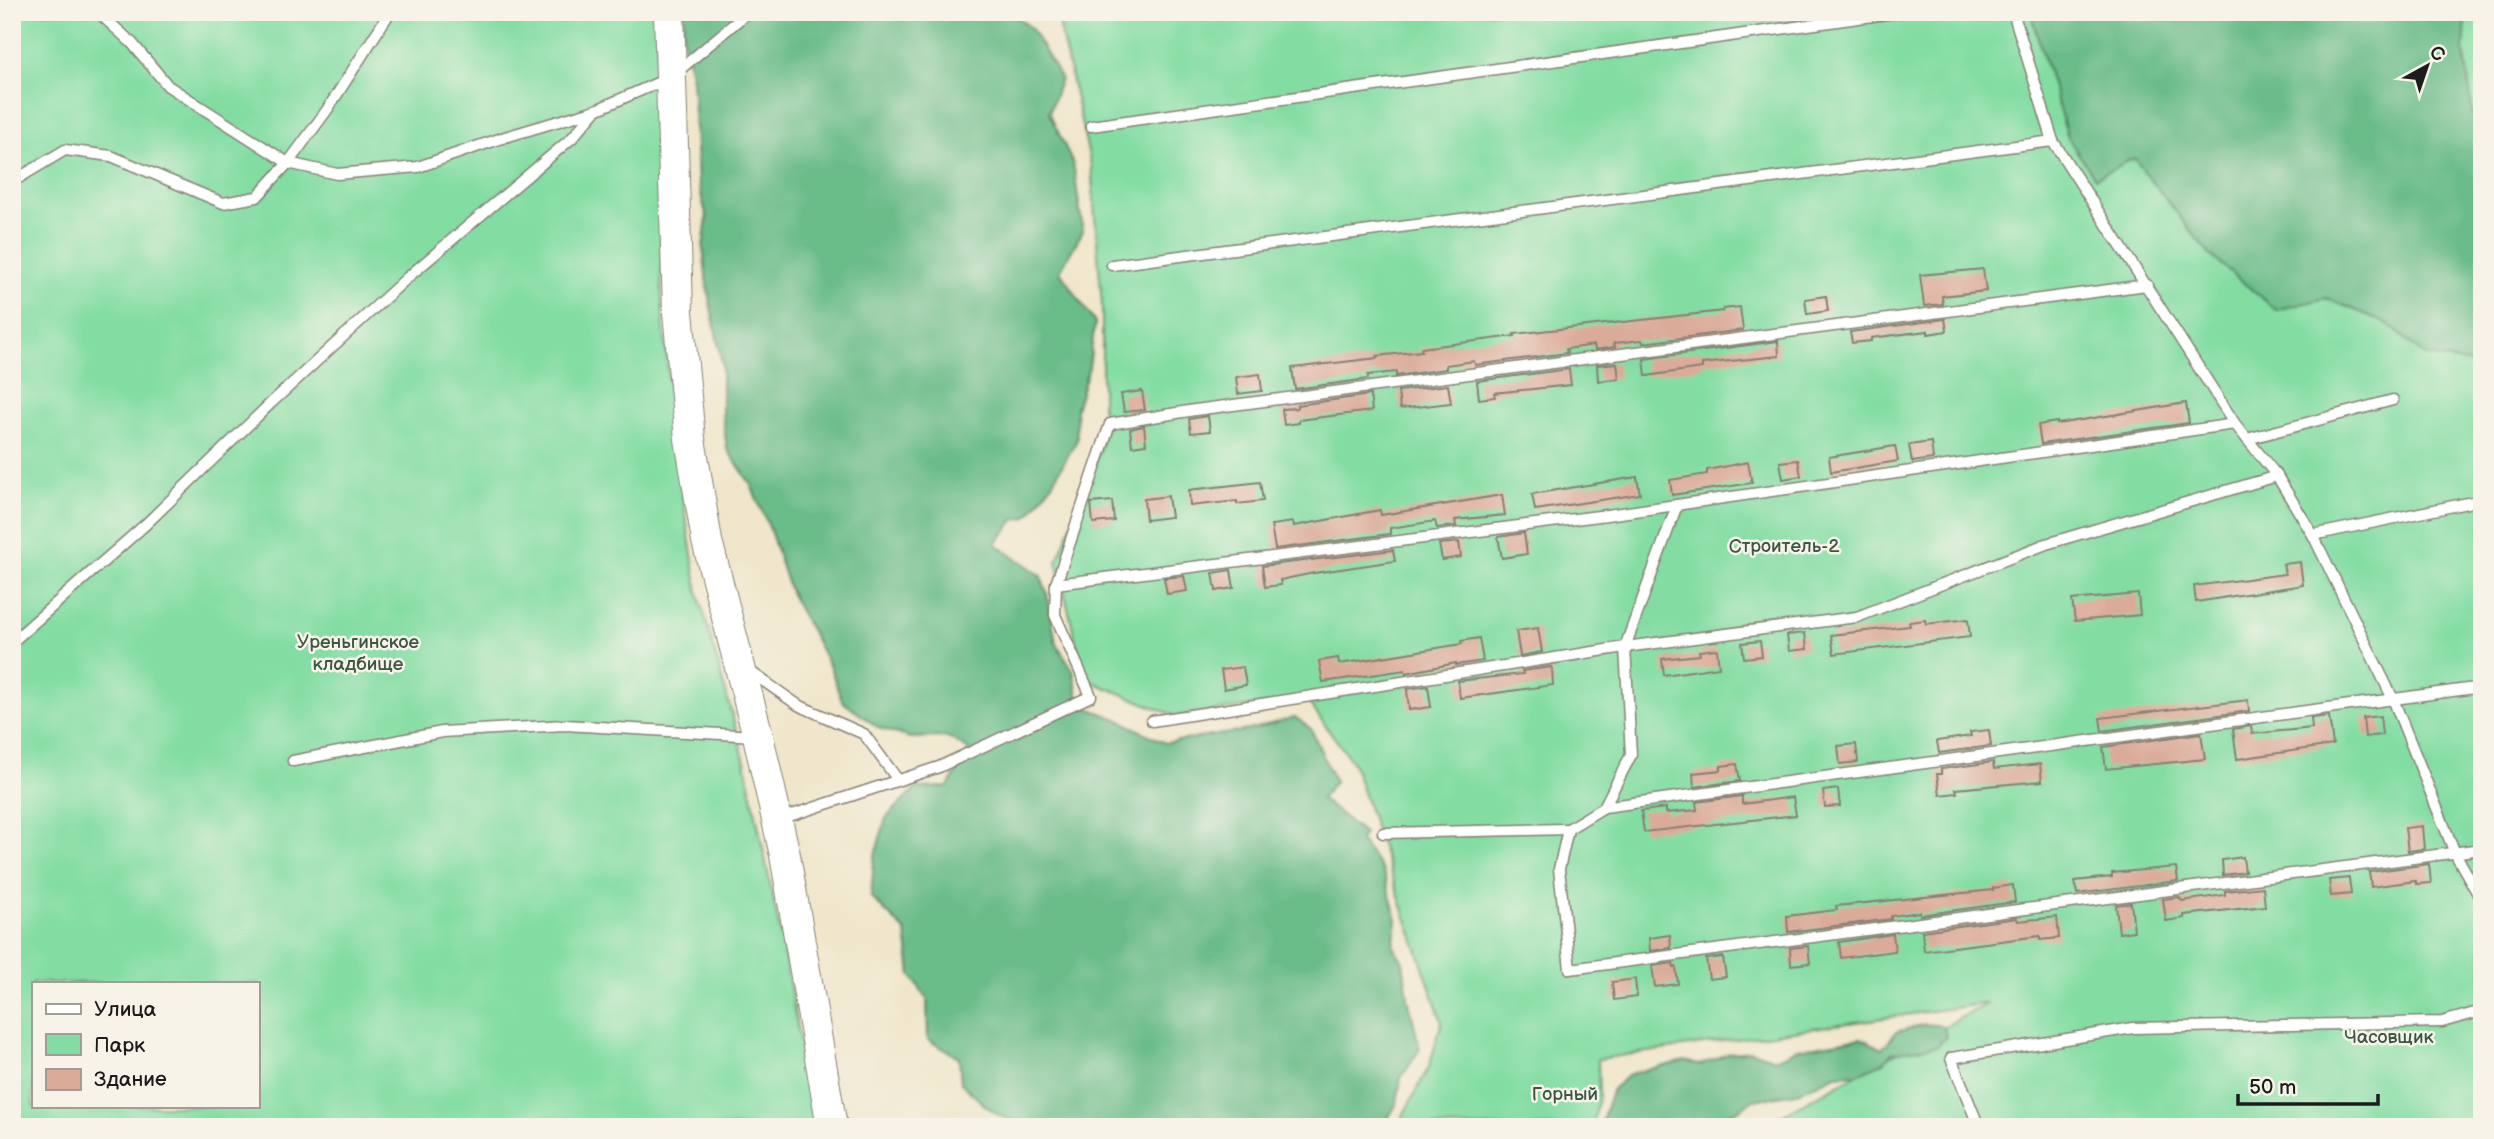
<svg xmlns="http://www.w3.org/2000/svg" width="2494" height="1139" font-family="'Balsamiq Sans',sans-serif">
	<rect width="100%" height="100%" fill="#f7f3e8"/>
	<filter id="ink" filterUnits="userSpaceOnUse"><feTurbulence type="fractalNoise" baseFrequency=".0143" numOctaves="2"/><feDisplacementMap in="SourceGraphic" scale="14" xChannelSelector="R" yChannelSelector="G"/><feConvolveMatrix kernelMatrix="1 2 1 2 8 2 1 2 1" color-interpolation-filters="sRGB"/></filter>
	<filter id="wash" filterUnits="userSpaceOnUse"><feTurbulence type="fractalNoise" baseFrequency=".00686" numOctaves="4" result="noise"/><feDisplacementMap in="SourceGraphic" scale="28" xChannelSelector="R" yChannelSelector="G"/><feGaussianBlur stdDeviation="1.57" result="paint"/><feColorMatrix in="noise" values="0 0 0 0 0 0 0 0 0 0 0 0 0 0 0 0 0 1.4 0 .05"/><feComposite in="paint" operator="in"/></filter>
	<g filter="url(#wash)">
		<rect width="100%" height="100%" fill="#f0e6cb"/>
		<g fill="#83dda3" stroke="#507c60" stroke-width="2" fill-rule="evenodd">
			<path d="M12,12H657L662,304L674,443L698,592L745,762L780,931L815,1127H12ZM33,983H257V1106H33Z"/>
			<path d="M1058,12H2036L2033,21L2068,138L2134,158L2209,254L2276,310L2326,298L2387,323L2425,355L2482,366V1127H1760L1988,1003L1598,1059L1599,1095L1593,1127H1397L1429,1067L1442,1022L1353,763L1306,699L1176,716L1085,679L1057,562L1102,444V305L1091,165L1061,33Z"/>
			<path d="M2466,12H2482V123L2473,116L2464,50Z"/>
		</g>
		<g fill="#6abc89" stroke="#436c52" stroke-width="2">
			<path d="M684,12H1010L1031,28L1061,78L1049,113L1073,163L1083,231L1060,271L1095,323L1089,367L1076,409L1077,440L1050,487L1027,517L1014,520L996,544L1040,575L1047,593L1056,643L1073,670L1080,705L1117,719L1165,743L1249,730L1295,717L1311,729L1335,782L1321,799L1364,833L1360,840L1383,871L1397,920L1393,947L1403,961L1408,998L1420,1049L1401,1078L1397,1103L1383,1127H1050L1048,1124C1007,1129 989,1110 961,1083L959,1057L928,1040L927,999L911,975L906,932L871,897L874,859L886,818L916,788L948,787L969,750L948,737L910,738L879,728L842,701L830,667L790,592L769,527L750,483L727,449L722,412V363L707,286L703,247L707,218L698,182L692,79L683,38Z"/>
			<path d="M2036,12H2466L2464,50L2473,116L2482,123V366L2424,355L2387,323L2326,298L2276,310L2209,254L2134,158L2095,178L2068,138L2033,20Z"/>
			<path d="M1925,1024L1944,1026L1946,1037L1937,1046L1892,1053L1883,1063L1857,1074L1836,1075L1796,1093L1754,1100L1736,1111L1696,1127H1600L1613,1088L1630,1074L1685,1061L1700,1065L1730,1053L1752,1051L1775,1059L1797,1049L1861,1038L1882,1049L1896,1032Z"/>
		</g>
		<g id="blocks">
			<g fill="#dbab9a">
				<path d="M1983,269L1986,291L1942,296L1943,304L1924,306L1920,275Z"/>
				<path d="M1826,296L1828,311L1807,314L1805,299Z"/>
				<path d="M1740,307L1743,330L1643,343L1642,340L1614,343L1615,347L1595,350L1594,345L1566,349L1567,353L1475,365L1474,361L1446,365V369L1396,376V372L1368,375V379L1295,389L1292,368L1377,358V356L1422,351L1421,348L1515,336L1514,334L1723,311V309Z"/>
				<path d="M1945,319L1947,331L1928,334V331L1871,338V341L1852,343L1850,332Z"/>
				<path d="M1778,341L1779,356L1702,364V368L1646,376L1644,359Z"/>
				<path d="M1617,363L1619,379L1598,381L1597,365Z"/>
				<path d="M1569,369L1571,385L1494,393L1495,397L1479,399L1477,381Z"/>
				<path d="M1260,374L1262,391L1238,394L1236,377Z"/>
				<path d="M1448,385L1451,403L1400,409L1398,391Z"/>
				<path d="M1142,391L1145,410L1124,412L1121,394Z"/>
				<path d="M1370,395L1372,411L1299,420V423L1284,425L1282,409L1297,408V405Z"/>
				<path d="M2186,403L2189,423L2041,444L2038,425L2057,422V424Z"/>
				<path d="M1208,416L1210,431L1191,433L1189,419Z"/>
				<path d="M1144,426L1146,444L1132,446L1130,429Z"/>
				<path d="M1931,442L1933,459L1912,462L1909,445Z"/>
				<path d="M1895,446L1898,461L1831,472L1829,457Z"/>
				<path d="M1798,460L1801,476L1783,479L1780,462Z"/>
				<path d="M1748,462L1752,483L1672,495L1670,480L1707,474V470Z"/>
				<path d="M1637,477L1640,494L1535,510L1532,494Z"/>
				<path d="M1260,482L1263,501L1237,504V501L1190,506L1189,490Z"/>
				<path d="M1502,495L1505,515L1455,520L1456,526L1437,528L1435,521L1390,528V534L1275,549L1271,525L1293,522L1294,526L1380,510L1381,515Z"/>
				<path d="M1168,496L1171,517L1146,520L1144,499Z"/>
				<path d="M1112,501L1114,521L1093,523L1091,503Z"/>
				<path d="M1524,533L1527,554L1502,558L1498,537Z"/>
				<path d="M1459,542L1461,557L1442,560L1439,544Z"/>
				<path d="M1393,550L1395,561L1314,573L1280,580L1281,585L1265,587L1262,566Z"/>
				<path d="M2300,562L2303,585L2196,602L2194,586L2285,574L2283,564Z"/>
				<path d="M1231,570L1234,588L1216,591L1213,573Z"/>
				<path d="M1184,576L1187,591L1167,594L1164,578Z"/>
				<path d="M2138,594L2140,615L2075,621L2072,600Z"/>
				<path d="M1968,619L1970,637L1834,654L1831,635L1910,626L1909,622L1925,620L1926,624Z"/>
				<path d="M1538,628L1542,652L1520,656L1516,631Z"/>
				<path d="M1805,633L1807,649L1789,651L1787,635Z"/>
				<path d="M1479,638L1483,661L1456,665V663L1406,673L1405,670L1323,682L1319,661L1338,658L1339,664L1462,644L1461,641Z"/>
				<path d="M1760,641L1762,656L1744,658L1742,643Z"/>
				<path d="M1717,649L1719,667L1664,675L1662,659L1700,655L1699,651Z"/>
				<path d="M1243,667L1246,685L1224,689L1221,670Z"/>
				<path d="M1552,667L1553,685L1460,698L1458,681L1523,674L1522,671Z"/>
				<path d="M1428,686L1431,707L1409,710L1407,689Z"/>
				<path d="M2248,700L2249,711L2102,731L2100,718Z"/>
				<path d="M2329,716L2333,745L2237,759L2233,729L2251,726L2252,734L2312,728L2311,718Z"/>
				<path d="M2380,716L2382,735L2365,737L2363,718Z"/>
				<path d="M1989,730L1991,746L1939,753L1937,741L1971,736L1970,732Z"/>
				<path d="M2201,733L2205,759L2106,769L2103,747Z"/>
				<path d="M1856,744L1858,762L1840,764L1838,746Z"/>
				<path d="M1993,762L1994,769L2040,764L2042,781L1956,789L1957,793L1940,795L1937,774H1941V769Z"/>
				<path d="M1737,764L1740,781L1694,787L1693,773L1721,770V766Z"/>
				<path d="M1838,789L1840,806L1825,807L1823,791Z"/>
				<path d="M1742,796V804L1793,797L1796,815L1644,832L1641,811L1666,808V813L1697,810L1696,802Z"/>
				<path d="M2422,826L2424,849L2408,851L2405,828Z"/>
				<path d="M2243,857L2245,872L2223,875L2222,860Z"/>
				<path d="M2429,864L2431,883L2416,884V881L2371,887L2369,872Z"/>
				<path d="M2176,867L2178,881L2077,894L2075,881L2112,877V873Z"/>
				<path d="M2349,878L2351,894L2331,896L2329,880Z"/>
				<path d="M2013,885L2015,902L1920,915V912L1891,916V919L1788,932L1787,916L1837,910L1836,906L1993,890V888Z"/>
				<path d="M2263,887L2265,906L2184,915V918L2166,921L2163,899L2179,897L2182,901L2225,895V891Z"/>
				<path d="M2131,903L2134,931L2119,933L2116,905Z"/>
				<path d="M2057,917L2059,938L2040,940V936L1924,951L1922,931L2017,918L2018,921Z"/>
				<path d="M1893,934L1895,951L1841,958L1839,942Z"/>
				<path d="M1670,935L1671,948L1650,951L1649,938Z"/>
				<path d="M1808,946L1810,963L1791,965L1790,948Z"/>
				<path d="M1723,957L1726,977L1709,979L1706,959Z"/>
				<path d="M1673,963L1674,968L1676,967L1678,984L1655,987L1652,966Z"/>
				<path d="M1635,979L1637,997L1614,1000L1612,982Z"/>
			</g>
		</g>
	</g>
	<g filter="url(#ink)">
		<use href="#blocks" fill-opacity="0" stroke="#868174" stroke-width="2"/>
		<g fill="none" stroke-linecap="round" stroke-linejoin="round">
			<defs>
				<g id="service">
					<path d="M98,12L132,43L168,86L288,163L337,174L418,167L505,137L596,110L671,77L748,12"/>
					<path d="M2013,12L2053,141L2235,424L2277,476L2313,535L2393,699L2455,853L2482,901"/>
					<path d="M1091,126L1901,12"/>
					<path d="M12,182L65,150L111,156L223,203L257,197L288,163L327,110L390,12"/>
					<path d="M1112,265L2053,141"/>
					<path d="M2247,439L2393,400"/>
					<path d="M1677,505L1625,647L1631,755L1604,807L1568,829L1559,869L1570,969L2482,849"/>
					<path d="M2313,535L2482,500"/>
					<path d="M1056,584L1110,424L1195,410L2147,285"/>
					<path d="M12,642L146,524L271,403L408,277L572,138L596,110"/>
					<path d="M748,670L798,705L864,734L898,780"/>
					<path d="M1152,721L1625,647L1857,617L2046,544L2277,476"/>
					<path d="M293,761L442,732L565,725L755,736"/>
					<path d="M1604,807L2482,687"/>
					<path d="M780,819L939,767L1091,696L1055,615L1056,584L1607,515L2235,424"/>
					<path d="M1383,833L1568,829"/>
					<path d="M1979,1127L1951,1058L2133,1028L2442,1022L2482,1011"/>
				</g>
				<path id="secondary" d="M669,12L678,312L690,439L707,541L758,736L785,855L832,1127"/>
			</defs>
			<use href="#service" stroke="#868174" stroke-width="13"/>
			<use href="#secondary" stroke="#868174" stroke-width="32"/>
			<use href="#service" stroke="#fff" stroke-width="10"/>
			<use href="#secondary" stroke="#fff" stroke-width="30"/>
		</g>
	</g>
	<g text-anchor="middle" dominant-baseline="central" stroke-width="5" stroke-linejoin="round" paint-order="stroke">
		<g font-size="19" fill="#3b5644" stroke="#f7f3e8">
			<text x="1784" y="546">Строитель-2</text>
			<text x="358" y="642">Уреньгинское<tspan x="358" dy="22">кладбище</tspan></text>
			<text x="2389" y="1037">Часовщик</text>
			<text x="1565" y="1094">Горный</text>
		</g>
	</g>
	<rect width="2494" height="1139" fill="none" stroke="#f7f3e8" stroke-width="42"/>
	<rect x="32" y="982" width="228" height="126" fill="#f7f3e8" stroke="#9f9d96" stroke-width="2"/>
	<rect x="46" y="1004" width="35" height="10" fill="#ffffff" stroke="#9f9d96" stroke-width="2"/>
	<text x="94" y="1016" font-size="21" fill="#1c1c1c">Улица</text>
	<rect x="46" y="1034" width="35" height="21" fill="#83dda3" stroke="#9f9d96" stroke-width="2"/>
	<text x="94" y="1052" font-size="21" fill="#1c1c1c">Парк</text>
	<rect x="46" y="1069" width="35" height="21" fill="#dbab9a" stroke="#9f9d96" stroke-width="2"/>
	<text x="94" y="1086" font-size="21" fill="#1c1c1c">Здание</text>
	<g transform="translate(2427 66) rotate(40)" stroke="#f7f3e8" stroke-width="5" paint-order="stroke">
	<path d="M0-5L12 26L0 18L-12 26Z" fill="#1c1c1c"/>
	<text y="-10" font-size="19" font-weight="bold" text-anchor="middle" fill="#1c1c1c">С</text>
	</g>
	<path d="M2238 1094v10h140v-10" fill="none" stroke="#1c1c1c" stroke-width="3.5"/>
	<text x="2249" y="1094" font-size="21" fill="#1c1c1c" stroke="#f7f3e8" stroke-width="5" paint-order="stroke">50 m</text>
</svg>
